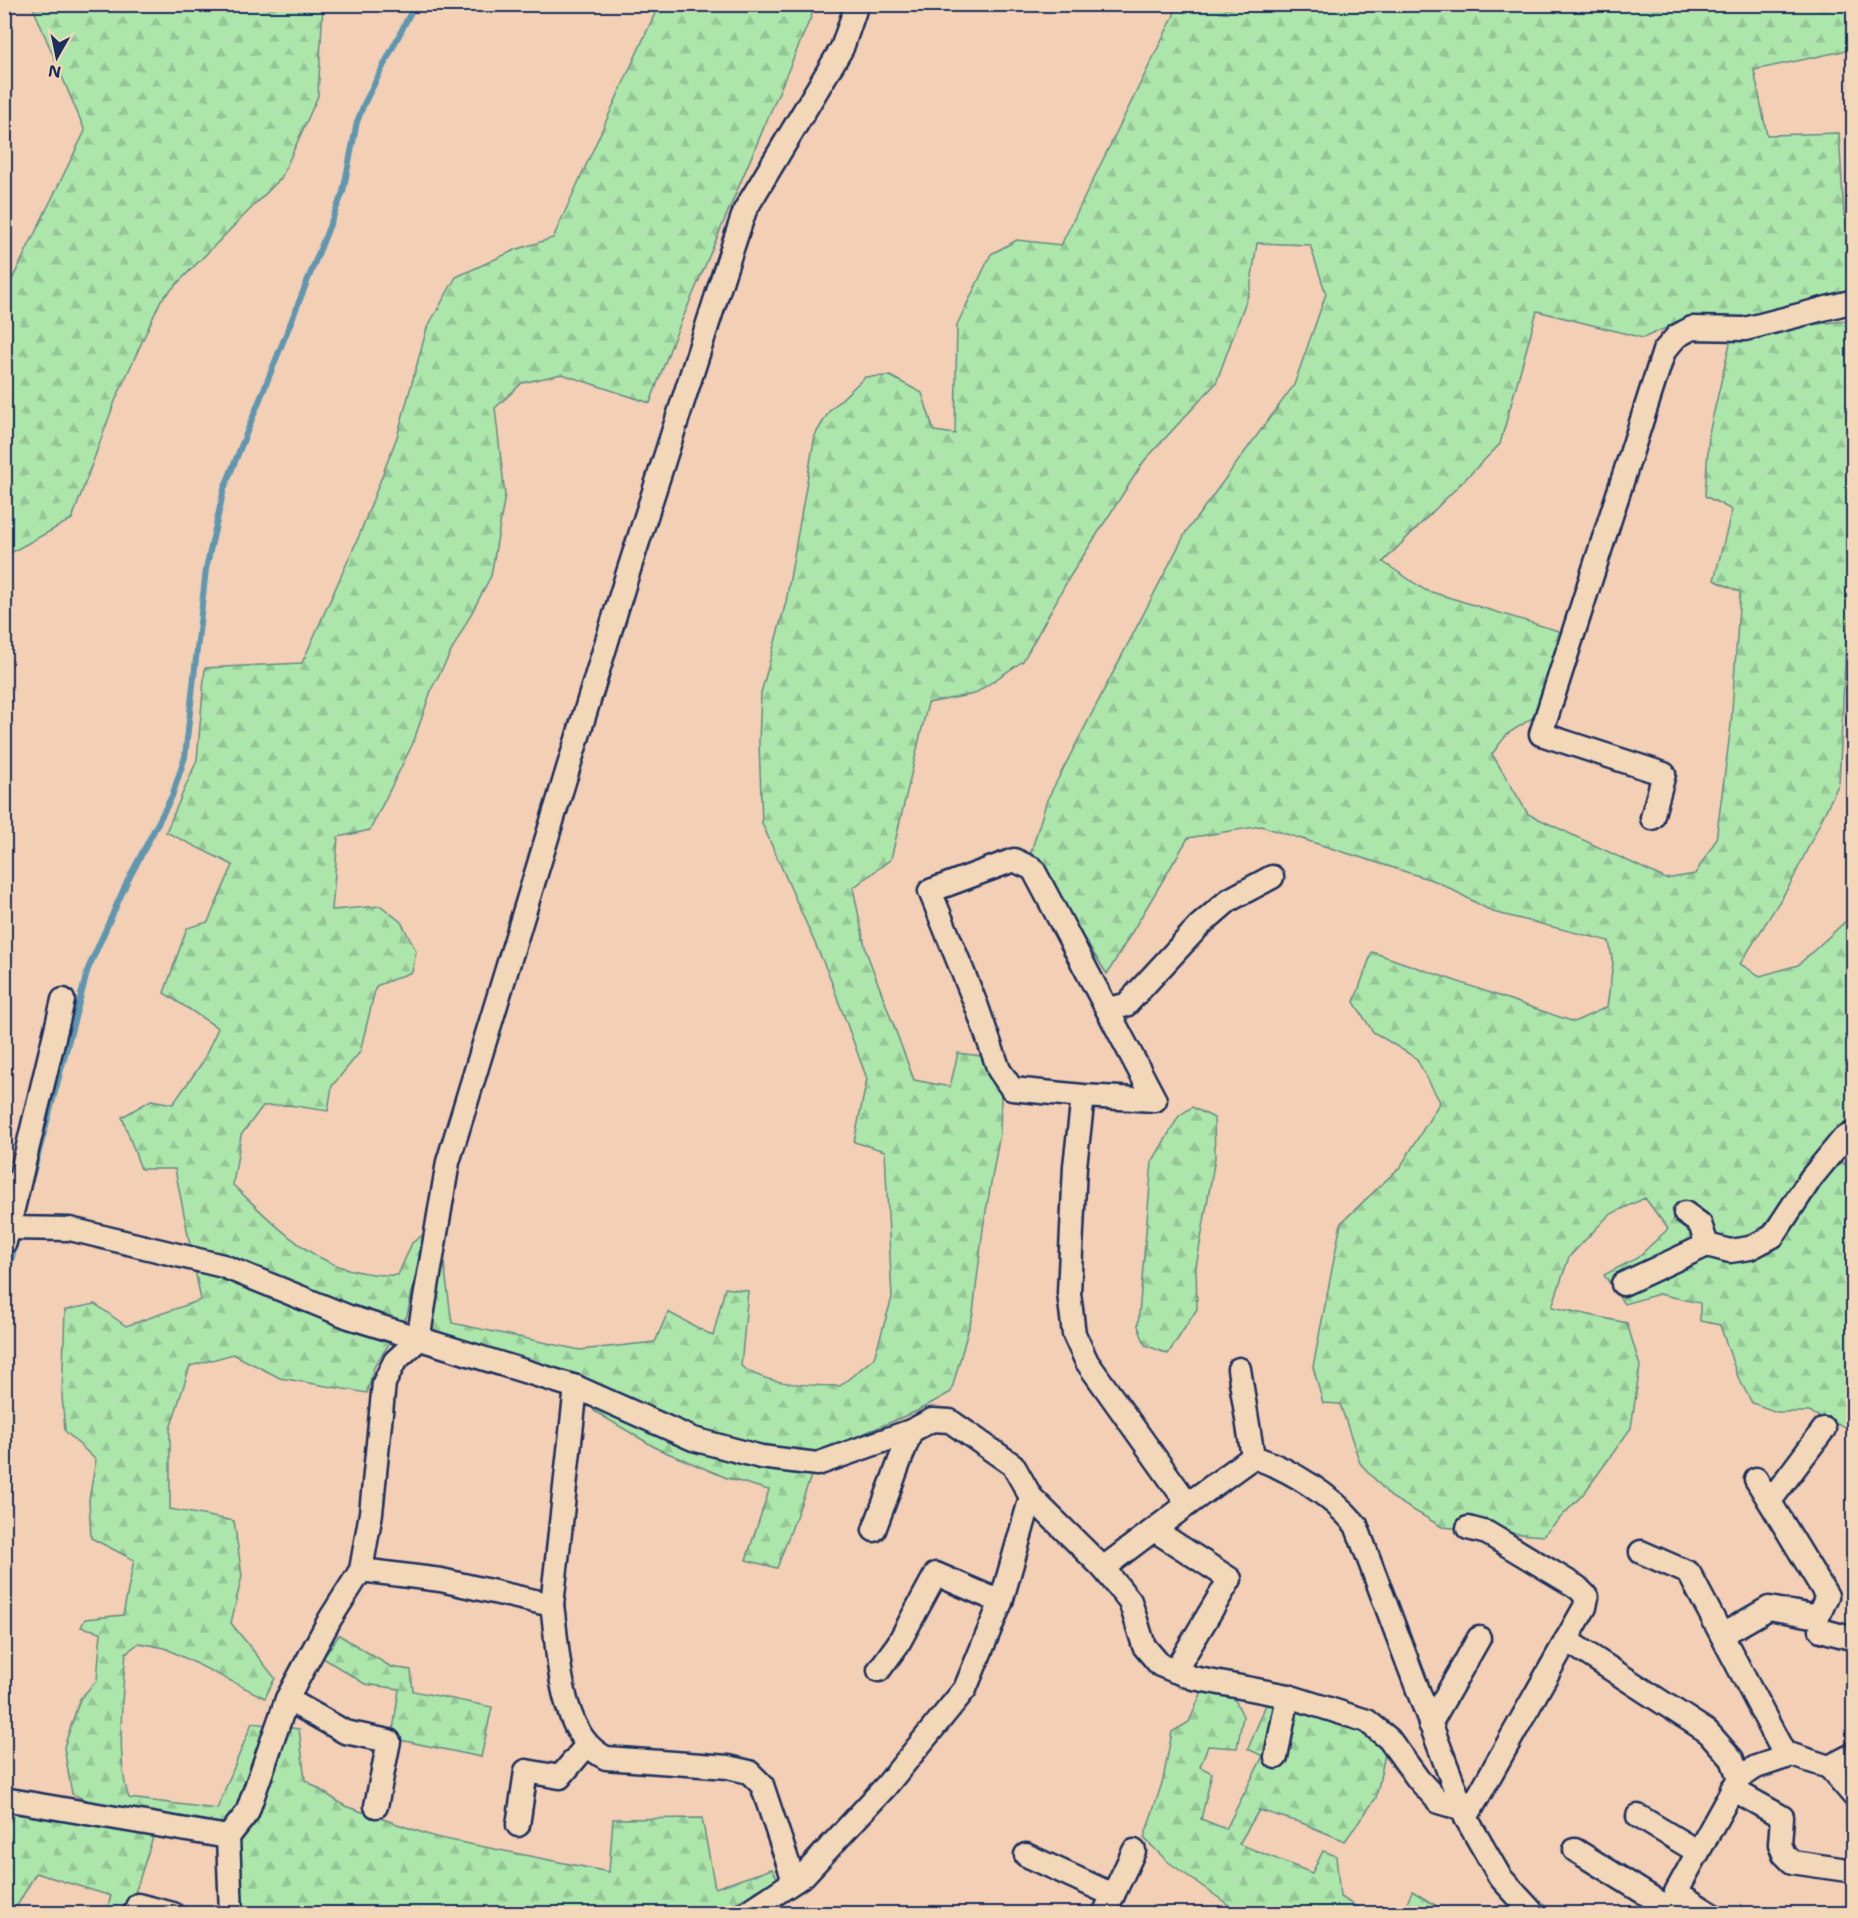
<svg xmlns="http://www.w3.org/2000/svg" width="1858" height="1918" font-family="'Shantell Sans',sans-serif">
	<defs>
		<pattern id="forest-firs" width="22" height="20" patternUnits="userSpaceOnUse" patternTransform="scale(1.5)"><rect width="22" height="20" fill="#ade6ab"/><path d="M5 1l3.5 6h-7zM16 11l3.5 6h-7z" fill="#94c696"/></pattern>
	</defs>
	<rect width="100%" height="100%" fill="#f2cfb5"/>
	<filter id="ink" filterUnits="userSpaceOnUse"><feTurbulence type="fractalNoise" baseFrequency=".0167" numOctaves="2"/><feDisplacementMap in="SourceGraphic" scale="12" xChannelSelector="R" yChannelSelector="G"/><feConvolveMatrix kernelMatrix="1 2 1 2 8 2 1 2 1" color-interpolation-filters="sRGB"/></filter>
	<g filter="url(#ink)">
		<g fill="url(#forest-firs)" stroke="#648a84" stroke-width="1.5">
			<path d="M32,5H323L318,96L281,178L161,300L115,401L72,519L5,556V294L85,131Z"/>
			<path d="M656,5H816L673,341L650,403L562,374L522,383L495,408L505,495L491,576L432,688L413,743L370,830L338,837L332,910L381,906L401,922L416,951L412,972L376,986L360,1052L332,1086L328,1111L289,1105L263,1106L241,1135L233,1185C284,1233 322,1278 398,1275L412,1243L424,1234L407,1316L374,1367L367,1393L280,1378L233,1354L190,1366L170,1429V1509L234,1521L242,1576L231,1623L275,1678L265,1698L165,1648L139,1643L126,1653C122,1692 116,1763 129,1798L217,1809L252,1723L299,1729L305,1780L345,1806L435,1837L609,1872L613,1819L702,1818L715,1888L772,1869L778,1879L718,1913H241L238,1844L103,1807L72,1794L64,1747L80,1699L97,1680L101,1632L81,1627L85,1619L123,1615L134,1560L91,1538L89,1500L96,1460L65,1431L62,1396L65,1310L95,1304L126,1326L201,1300L175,1169H141L122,1117L151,1100L173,1104L202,1063L218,1028L164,993L187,928L208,922L233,865L166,832L197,760L205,668L302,663L359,536L397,437L427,328L456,277L515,250L553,238L656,11Z"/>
			<path d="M1175,5H1853V49L1754,70L1767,135L1839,133L1844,216L1853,217V289L1749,318H1689L1643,338L1537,311L1500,444L1383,562L1425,590L1565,633L1537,715L1507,734L1492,754L1528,814L1666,879L1695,874L1716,840L1731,725L1740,592L1714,580L1732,510L1705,496L1709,433L1731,339L1783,328L1853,320L1854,594L1846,641L1839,783L1791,883L1740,964L1760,976L1798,965L1848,919L1853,904V1119L1836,1127L1842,1162L1853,1169V1431L1809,1412H1777L1752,1403L1737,1375L1720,1325L1700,1321V1303L1659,1294L1624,1304L1604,1275L1637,1258L1668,1229L1645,1198L1609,1215L1569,1257L1552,1307L1627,1323L1640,1366L1631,1428L1585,1492L1543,1536L1442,1527L1391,1497L1360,1463L1340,1404L1323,1403L1313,1367L1341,1223L1401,1166L1440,1102L1416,1058L1373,1032L1354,1002L1372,952L1574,1022L1607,1007L1613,964L1609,941L1493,912L1438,882L1261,826L1188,838L1107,974L1030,855L1047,800L1186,532L1294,385L1326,294L1310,245L1257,243L1250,290L1216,383L1144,461L1069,578L1023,661L974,694L928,703L891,859L853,888L866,951L914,1080L950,1087L958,1053L988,1057L1001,1096L1000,1133L983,1228L973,1313L951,1392L917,1411L820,1452L777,1568L746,1560L769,1490L727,1478L658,1449L594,1411L585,1382L425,1334L442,1249L452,1323L580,1350L655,1342L668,1312L713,1336L725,1288L748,1291L741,1366C767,1386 809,1385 840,1386L874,1358L892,1298L885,1151L854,1142L867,1079L829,975L762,823L759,743L761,693L786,602L815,435L830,410L865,377L890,376L922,393L934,431L955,434L957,325L991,254L1017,240L1061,245L1174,15Z"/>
			<path d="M1192,1107L1214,1118L1215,1158L1196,1267L1197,1309L1168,1354L1145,1345L1138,1326L1152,1162L1179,1116Z"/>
			<path d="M339,1635L391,1667L411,1670L413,1691L492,1707L481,1757L400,1740L393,1731L399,1689L365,1684L323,1658Z"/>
			<path d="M1203,1689L1232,1694L1243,1716L1237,1748L1208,1746L1200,1767L1212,1773L1201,1819L1226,1829L1263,1756L1248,1749L1267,1702L1365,1731L1386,1749L1376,1798L1345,1841L1302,1823L1259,1810L1239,1844L1312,1873L1323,1851L1336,1856L1340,1897L1368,1913H1240L1167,1861L1144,1838L1163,1780L1172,1732L1189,1722Z"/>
			<path d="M15,1814L154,1834L135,1893L124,1913H106L111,1896L36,1873L14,1911L5,1914V1827Z"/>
			<path d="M1412,1891L1448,1913H1403Z"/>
		</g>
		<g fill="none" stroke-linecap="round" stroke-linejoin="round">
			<g stroke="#5e97b0" stroke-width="6">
				<path d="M31,1181L88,969L126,884L172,796L185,757L206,569L224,489L343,192L357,122L364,104L415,4"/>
				<path d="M4,1289L16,1241"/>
			</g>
			<defs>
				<g id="street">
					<path d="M1652,818L1664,774L1541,734L1664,351L1677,336L1692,328L1745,329L1854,301"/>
					<path d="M1107,1009L1126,1005L1199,926L1229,900L1272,877"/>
					<path d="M1083,1096L1155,1100L1033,869L1014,860L930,891L977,1007L999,1070L1012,1089L1083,1096L1075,1166L1069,1293L1074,1334L1087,1362L1188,1504L1103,1568"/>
					<path d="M1685,1213L1700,1224L1707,1245"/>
					<path d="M8,1228L70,1229L223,1266L349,1317L576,1387L693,1439L761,1457L817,1464L911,1431"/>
					<path d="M5,1242L63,1000"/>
					<path d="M1623,1284L1707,1245L1730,1251L1750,1248L1773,1236L1811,1178L1843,1139L1854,1133"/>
					<path d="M1239,1369L1253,1457C1290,1469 1331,1495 1356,1525L1466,1818L1500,1877L1534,1914"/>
					<path d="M1770,1501L1824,1429"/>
					<path d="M1188,1504L1253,1457"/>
					<path d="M874,1530L911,1431L932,1420L950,1421L1013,1465L1031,1497L1103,1568L1130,1601L1144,1646L1160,1665L1193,1678L1288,1696L1367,1721L1389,1739L1418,1779L1439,1802L1463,1809"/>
					<path d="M1154,1530L1230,1579L1175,1671"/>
					<path d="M1641,1552L1689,1573L1786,1757"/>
					<path d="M361,1570L441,1580L552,1605C559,1651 558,1736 606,1758L728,1767L749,1772L762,1785L794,1881"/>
					<path d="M552,1605L576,1387"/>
					<path d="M1821,1630L1854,1639"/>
					<path d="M1722,1635L1769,1608L1818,1617L1827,1596L1756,1479"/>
					<path d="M1566,1640L1708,1732L1732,1759L1739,1778"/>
					<path d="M879,1670L898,1644L936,1574L1001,1602"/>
					<path d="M287,1699L345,1732L389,1741L376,1806"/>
					<path d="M1430,1724L1479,1638"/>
					<path d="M1276,1757L1288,1696"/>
					<path d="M1829,1767L1854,1796"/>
					<path d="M1732,1789L1782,1817L1780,1844L1784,1854L1792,1862L1854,1871"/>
					<path d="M4,1799L228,1837"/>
					<path d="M1638,1816L1698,1852"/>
					<path d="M1466,1818L1585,1607L1587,1597L1577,1587L1487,1533L1468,1528"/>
					<path d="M518,1825L526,1771L560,1777L587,1745"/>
					<path d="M1575,1850L1667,1907"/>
					<path d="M1026,1855L1113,1895"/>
					<path d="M134,1914L138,1905L173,1914"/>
					<path d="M231,1914L228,1837L247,1813L287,1699L330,1619L361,1570L371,1513L384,1383L395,1361L418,1340L448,1162L625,582L725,270L745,210L842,48L857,4"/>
					<path d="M745,1914L804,1875L886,1786L965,1689L1001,1602L1031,1497"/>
					<path d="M1104,1914L1134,1851"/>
					<path d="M1711,1914L1676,1892L1739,1778L1756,1767L1792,1755L1829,1767L1854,1754"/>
				</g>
			</defs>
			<use href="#street" stroke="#1b2f5e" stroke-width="27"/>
			<use href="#street" stroke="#f2d8b9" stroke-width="22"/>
		</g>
	</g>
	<rect width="1858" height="1918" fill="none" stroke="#f2d8b9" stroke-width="24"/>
	<rect x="12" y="12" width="1834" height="1894" fill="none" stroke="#1b2f5e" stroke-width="2" filter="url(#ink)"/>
	<g transform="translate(57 57) rotate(189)" stroke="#f2d8b9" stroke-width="4.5" paint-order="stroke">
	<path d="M0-4.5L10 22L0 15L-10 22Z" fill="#1b2f5e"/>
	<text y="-9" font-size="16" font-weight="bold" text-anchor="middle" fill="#1b2f5e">N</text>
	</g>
</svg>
